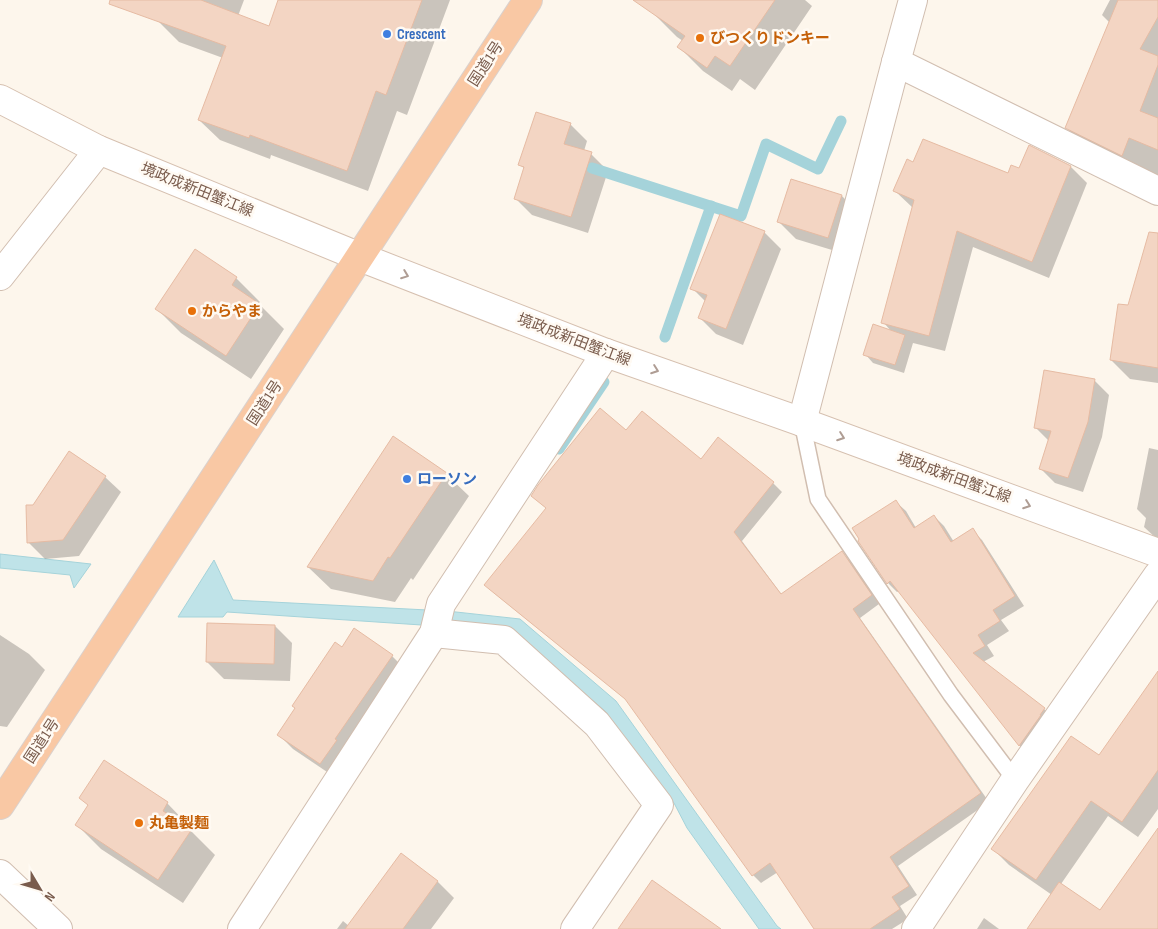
<svg xmlns="http://www.w3.org/2000/svg" width="1158" height="929" font-family="'Sofia Sans Condensed','Noto Sans JP',sans-serif">
	<rect width="100%" height="100%" fill="#fdf6ec"/>
	<g fill="#bfe3e8" stroke="#a5d3da">
		<path d="M0,554L91,564L74,588L70,575L0,568Z"/>
		<path d="M214,560L233,600L447,611L520,619L616,701L777,926L781,929H759L687,828L674,803L605,711L511,631L227,612L223,617H178Z"/>
	</g>
	<g fill="#0003">
		<path d="M165,0H244L238,16L270,27L280,0H450L407,115L397,111L368,191L271,155L270,159L220,140L199,120L223,58L179,42L158,21Z"/>
		<path d="M662,0H805L812,6L755,90L740,79L732,91L703,71L679,47L683,41L677,37L653,13Z"/>
		<path d="M1110,0H1158V182L1085,146L1066,127L1110,23L1102,15Z"/>
		<path d="M570,124L587,141L584,151L591,154L608,171L588,233L532,215L515,198L525,169L520,165Z"/>
		<path d="M1030,147L1071,167L1087,183L1049,278L973,247L945,351L913,343L904,373L873,363L865,354L892,332L883,322L913,208L895,191L914,163L1009,174L1019,170Z"/>
		<path d="M842,196L858,213L845,254L796,239L779,222Z"/>
		<path d="M721,215L764,232L781,249L743,345L716,334L699,317L706,302L692,288Z"/>
		<path d="M1158,246V383L1130,379L1111,360L1129,307Z"/>
		<path d="M236,278L260,302L259,304L284,329L251,379L181,333L157,309Z"/>
		<path d="M1094,380L1109,395L1102,437L1083,492L1055,483L1040,468L1049,441L1035,427Z"/>
		<path d="M627,432L701,460L718,439L773,483L782,492L742,541L782,595L842,553L851,562L879,604L860,618L989,802L898,866L917,895L900,906L908,919L892,929H816L778,872L761,883L753,875L629,702L494,593L486,585L547,509L532,496Z"/>
		<path d="M1149,448L1158,450V540L1144,527L1146,518L1137,509Z"/>
		<path d="M446,474L469,496L413,580L411,578L395,602L331,589L308,567Z"/>
		<path d="M105,477L121,492L79,556L45,559L29,543L34,506Z"/>
		<path d="M896,502L906,511L916,528L934,516L944,526L954,542L972,530L982,540L1024,606L1001,620L1009,631L987,645L994,656L983,662L1044,709L1054,718L1029,755L1020,746L899,591L897,592L888,583Z"/>
		<path d="M275,626L292,643L290,681L224,679L207,662Z"/>
		<path d="M0,635L29,654L45,670L7,727L0,726Z"/>
		<path d="M342,649L392,656L407,671L336,778L293,749L278,734Z"/>
		<path d="M1158,672V809L1138,837L1108,816L1061,884L1100,912L1158,854V929H1028L1052,895L1009,865L993,849L1099,757Z"/>
		<path d="M81,798L167,803L191,828L190,830L215,855L183,903L101,849L77,825L89,806Z"/>
		<path d="M401,855L438,882L454,898L431,929H337L343,921L349,926Z"/>
		<path d="M984,918L999,929H977Z"/>
	</g>
	<g fill="none" stroke-linecap="round" stroke-linejoin="round">
		<g stroke="#a5d3da" stroke-width="11">
			<path d="M592,168L741,216L766,144L818,169L841,121"/>
			<path d="M665,337L711,206"/>
			<path d="M559,449L604,382"/>
		</g>
	</g>
	<g fill="#f3d5c3" stroke="#e6bba3">
		<path d="M110,0H201L269,26L278,0H422L386,95L376,91L347,171L250,135L249,138L198,120L226,46L109,4Z"/>
		<path d="M633,0H775L730,66L715,56L707,68L677,47L685,36Z"/>
		<path d="M1118,0H1158V17L1140,49L1158,56V65L1140,111L1158,118V150L1129,138L1122,156L1065,128Z"/>
		<path d="M536,112L571,123L564,144L592,152L571,217L514,199L524,167L518,165Z"/>
		<path d="M923,139L1008,173L1011,165L1019,168L1029,145L1071,166L1032,262L957,231L929,336L881,323L914,200L893,191L907,159L913,162Z"/>
		<path d="M791,179L842,195L828,238L777,222Z"/>
		<path d="M720,214L765,231L726,329L698,318L707,295L690,289Z"/>
		<path d="M1149,232L1158,233V368L1110,360L1118,304L1128,305Z"/>
		<path d="M195,249L237,277L232,285L260,304L226,356L155,309Z"/>
		<path d="M873,324L905,335L895,365L863,355Z"/>
		<path d="M1044,370L1095,379L1088,422L1068,478L1039,469L1051,431L1034,428Z"/>
		<path d="M600,408L626,430L642,411L701,459L718,437L774,482L734,532L781,594L842,551L872,595L853,609L981,793L890,857L909,886L892,897L900,909L870,929H814L770,863L752,876L625,699L484,585L546,508L531,496L538,485Z"/>
		<path d="M393,436L447,473L390,558L388,557L373,581L307,567Z"/>
		<path d="M69,451L106,476L63,540L27,543L26,505H33Z"/>
		<path d="M896,500L914,528L934,515L951,542L973,528L1015,596L993,610L1000,621L978,635L985,646L973,653L1045,708L1040,715H1041L1019,746L890,581L887,584L858,541L859,539L852,528Z"/>
		<path d="M207,623L275,625L274,664L206,662Z"/>
		<path d="M354,628L393,655L335,739L337,740L320,764L277,735L295,708L292,706L335,642L342,647Z"/>
		<path d="M1158,671V770L1122,822L1091,801L1036,880L991,849L1071,736L1099,755Z"/>
		<path d="M104,760L168,802L163,811L192,829L158,880L75,825L88,805L79,798Z"/>
		<path d="M1158,828V929H1027L1059,882L1100,910Z"/>
		<path d="M401,853L438,881L403,929H345Z"/>
		<path d="M652,880L683,902L721,929H618Z"/>
	</g>
	<g fill="none" stroke-linecap="round" stroke-linejoin="round">
		<defs>
			<path id="service" d="M802,422L818,499L951,695L1015,780"/>
			<g id="minor">
				<path d="M896,62L1158,191"/>
				<path d="M0,276L99,150"/>
				<path d="M802,422L896,62L913,0"/>
				<path d="M434,633L504,640L597,724L659,805L575,929"/>
				<path d="M242,929L434,633L441,604L606,353"/>
				<path d="M916,929L1015,780L1158,575"/>
			</g>
			<path id="tertiary" d="M0,874L58,929"/>
			<path id="secondary" d="M0,99L99,150L360,257L606,353L802,422L1158,553"/>
			<path id="trunk" d="M0,805L528,0"/>
		</defs>
		<use href="#service" stroke="#d1beb0" stroke-width="18"/>
		<use href="#minor" stroke="#d1beb0" stroke-width="30"/>
		<use href="#tertiary" stroke="#d1beb0" stroke-width="30"/>
		<use href="#secondary" stroke="#d6c0b0" stroke-width="30"/>
		<use href="#trunk" stroke="#dad1cd" stroke-width="30"/>
		<use href="#service" stroke="#fff" stroke-width="15"/>
		<use href="#minor" stroke="#fff" stroke-width="28"/>
		<use href="#tertiary" stroke="#fff" stroke-width="28"/>
		<use href="#secondary" stroke="#fff" stroke-width="28"/>
		<use href="#trunk" stroke="#f9c8a4" stroke-width="28"/>
	</g>
	<defs><path id="oneway-chevron" d="M-2-3.5L2.5 0L-2 3.5" fill="none" stroke-width="1.6" stroke-linecap="round" stroke-linejoin="round" transform="scale(1.25)"/></defs>
	<g stroke="#af9d94">
		<use href="#oneway-chevron" transform="translate(405 275) rotate(21)"/>
		<use href="#oneway-chevron" transform="translate(655 370) rotate(20)"/>
		<use href="#oneway-chevron" transform="translate(841 437) rotate(20)"/>
		<use href="#oneway-chevron" transform="translate(1027 505) rotate(20)"/>
	</g>
	<g fill="#3f7fe0" stroke="#fffaf3" stroke-width="2">
		<circle cx="387" cy="34" r="5"/>
		<circle cx="407" cy="479" r="5"/>
	</g>
	<g fill="#e8710a" stroke="#fffaf3" stroke-width="2">
		<circle cx="700" cy="38" r="5"/>
		<circle cx="192" cy="311" r="5"/>
		<circle cx="139" cy="823" r="5"/>
	</g>
	<g text-anchor="middle" dominant-baseline="central" stroke-width="5" stroke-linejoin="round" paint-order="stroke">
		<g font-size="15" font-weight="bold" fill="#366cbe" stroke="#fffaf3" text-anchor="start">
			<text x="397" y="34">Crescent</text>
			<text x="417" y="479">ローソン</text>
		</g>
		<g font-size="15" font-weight="bold" fill="#c56008" stroke="#fffaf3" text-anchor="start">
			<text x="710" y="38">びつくりドンキー</text>
			<text x="202" y="311">からやま</text>
			<text x="149" y="823">丸亀製麺</text>
		</g>
		<g font-size="15" fill="#7a5c4d" stroke="#fffaf3">
			<text transform="translate(486 64) rotate(-57)">国道1号</text>
			<text transform="translate(197 190) rotate(22)">境政成新田蟹江線</text>
			<text transform="translate(574 340) rotate(21)">境政成新田蟹江線</text>
			<text transform="translate(265 403) rotate(-57)">国道1号</text>
			<text transform="translate(954 478) rotate(20)">境政成新田蟹江線</text>
			<text transform="translate(42 741) rotate(-57)">国道1号</text>
		</g>
	</g>
	<g transform="translate(40 889) rotate(128)" stroke="#fffaf3" stroke-width="4" paint-order="stroke">
	<path d="M0-4L9 19L0 12L-9 19Z" fill="#7a5c4d"/>
	<text y="-8" font-size="14" font-weight="bold" text-anchor="middle" fill="#7a5c4d">N</text>
	</g>
</svg>
